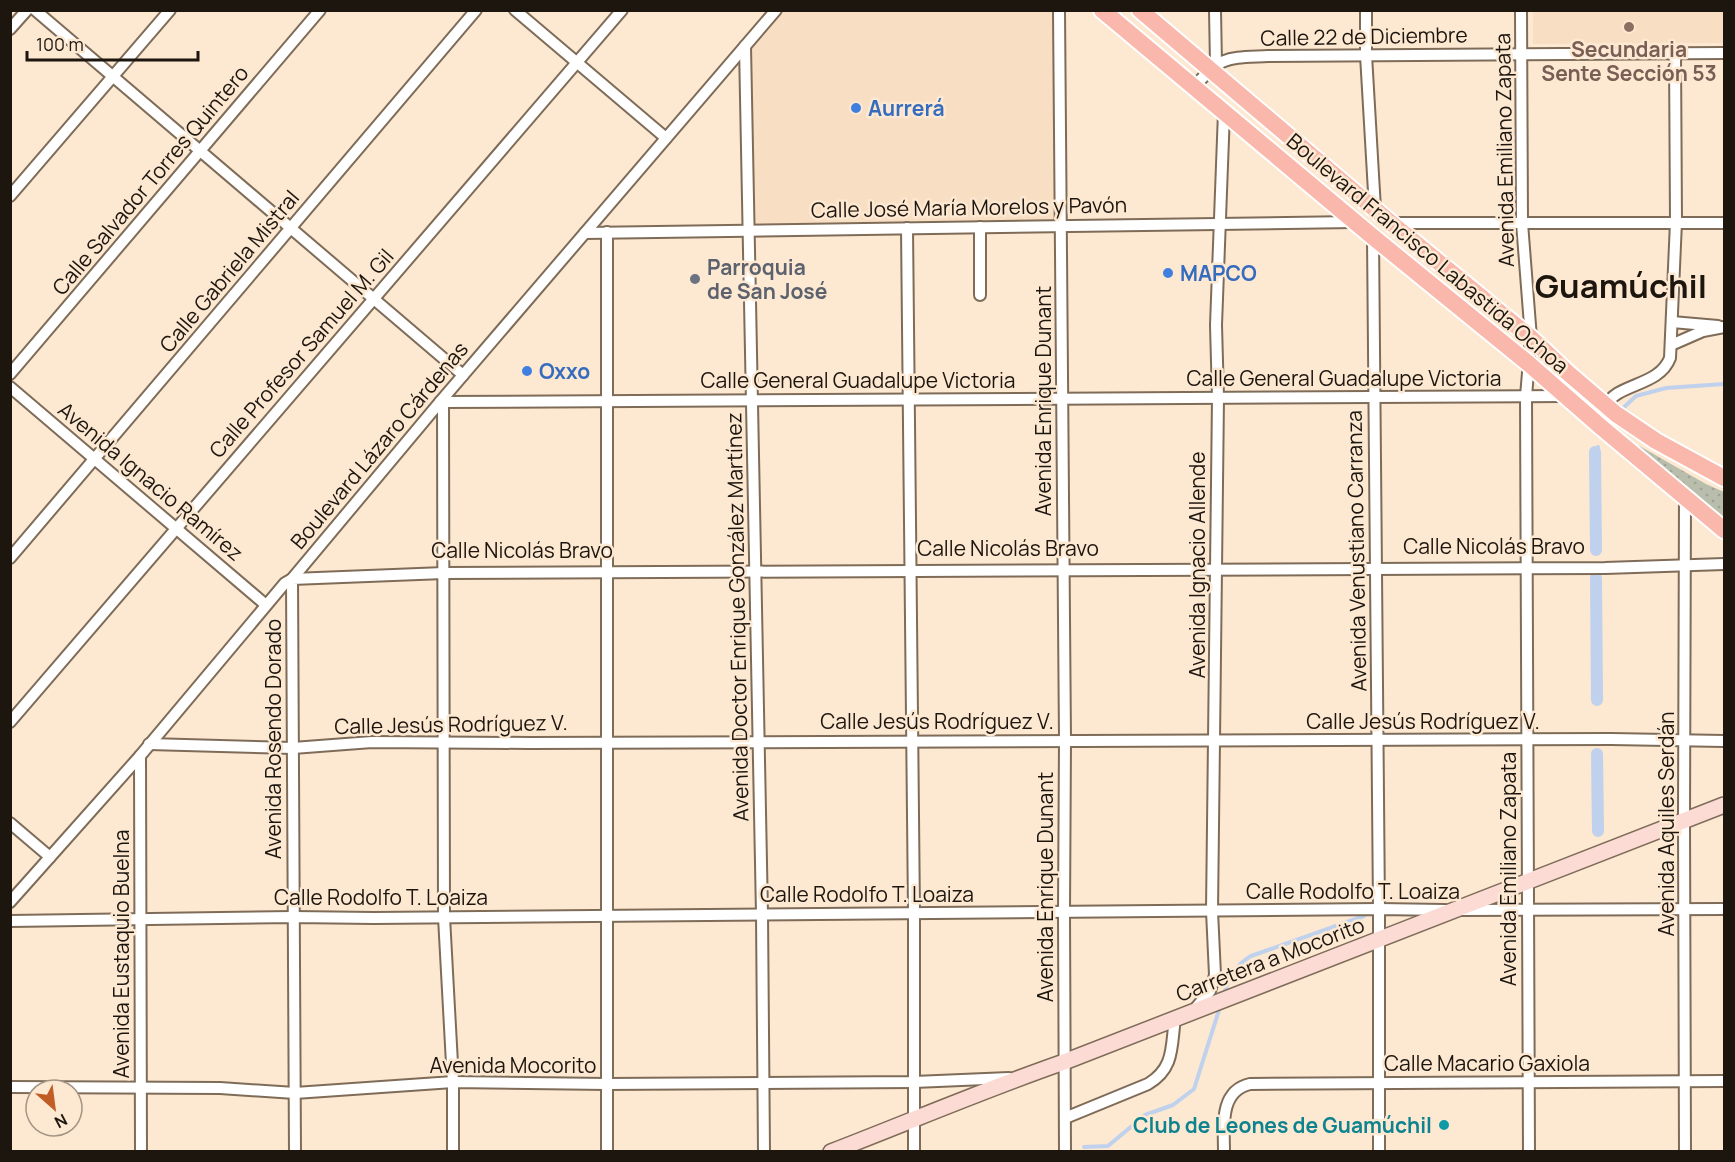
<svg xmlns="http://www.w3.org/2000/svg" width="1735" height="1162" font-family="Manrope,sans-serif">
	<defs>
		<pattern id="park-dots" width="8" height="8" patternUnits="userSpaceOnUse" patternTransform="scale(1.5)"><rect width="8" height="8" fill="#b9beac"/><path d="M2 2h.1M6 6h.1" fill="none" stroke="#9fa393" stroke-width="1.8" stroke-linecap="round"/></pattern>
	</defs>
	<rect width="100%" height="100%" fill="#fde8d2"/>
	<g fill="#f8dec2">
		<path d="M773,11H1059L1056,225L746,228L741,47Z"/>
		<path d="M1533,11H1724V43L1533,44Z"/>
	</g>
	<path fill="url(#park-dots)" d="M1636,444L1706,484L1724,492V527L1632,445Z"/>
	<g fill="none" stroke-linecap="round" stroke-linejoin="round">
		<g stroke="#bfd1ec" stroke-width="4">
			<path d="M1621,410L1636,396L1666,388L1724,384"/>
			<path d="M1595,452L1598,447"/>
			<path d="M1224,994C1229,977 1236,965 1251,956L1364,916"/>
			<path d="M1084,1147L1108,1146L1145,1115L1173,1105L1194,1089L1220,1007"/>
		</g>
		<g stroke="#bfd1ec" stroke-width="12">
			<path d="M1595,452L1596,550"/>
			<path d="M1596,578L1597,700"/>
			<path d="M1597,754L1598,831"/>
		</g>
		<defs>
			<g id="street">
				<path d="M35,10L463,375"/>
				<path d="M515,10L666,138"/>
				<path d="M1059,10L1065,740L1064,912L1065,1152"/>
				<path d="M1215,10L1216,65"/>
				<path d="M1366,10V55L1375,209"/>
				<path d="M1521,10L1522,223L1531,338L1526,396L1529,1152"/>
				<path d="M10,29L27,10"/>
				<path d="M745,46L762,914L764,1152"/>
				<path d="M1194,87C1222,55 1227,58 1268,56L1724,53"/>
				<path d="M10,196L170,10"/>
				<path d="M1392,223H1724"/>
				<path d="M980,227V295"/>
				<path d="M907,228L914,913V1152"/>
				<path d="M585,233L1354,222"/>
				<path d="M1373,237L1379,909V1152"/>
				<path d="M1672,322L1718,326"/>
				<path d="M1671,345L1703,331L1724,327"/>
				<path d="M10,374L320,10"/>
				<path d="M10,387L266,605"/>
				<path d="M440,402L1565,396"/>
				<path d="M443,402L444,917L453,1082V1152"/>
				<path d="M1606,406C1616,383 1659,387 1670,358L1676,222L1675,53"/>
				<path d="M1685,497L1684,821L1685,1152"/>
				<path d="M10,558L476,10"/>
				<path d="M10,722L622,10"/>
				<path d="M149,744L293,748L372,742L529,743L1611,739L1724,741"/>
				<path d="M140,756L141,1152"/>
				<path d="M10,823L50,857"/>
				<path d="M10,902L140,756L285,583L292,579L440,402L776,10"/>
				<path d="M1461,910L1724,909"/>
				<path d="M10,921L293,917L374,918L1379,909L1445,910"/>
				<path d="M1195,1009L1210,991L1215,975L1212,911L1218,398L1216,325L1224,112"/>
				<path d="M10,1087L220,1088L295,1093L453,1082L607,1084L914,1082L1009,1078"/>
				<path d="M1065,1118L1148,1084C1175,1068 1171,1046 1175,1018"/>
				<path d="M295,1152L292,579L444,573L1605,568L1724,564"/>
				<path d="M607,1152V232"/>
				<path d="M1224,1152C1224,1127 1219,1091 1250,1084L1724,1081"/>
			</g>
			<path id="secondary" d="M831,1152C909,1122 986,1089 1064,1062L1724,805"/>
			<g id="primary">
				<path d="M1102,10L1373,237L1529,364L1601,427L1724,530"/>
				<path d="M1140,10L1391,223L1531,338L1568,373L1616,414L1656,441L1724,478"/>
			</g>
		</defs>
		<use href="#street" stroke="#7e6c58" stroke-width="14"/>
		<use href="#secondary" stroke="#7e6c58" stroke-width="18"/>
		<use href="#primary" stroke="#fff" stroke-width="20"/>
		<use href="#street" stroke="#fff" stroke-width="10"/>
		<use href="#secondary" stroke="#fcdbd5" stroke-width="15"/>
		<use href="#primary" stroke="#f9b8ab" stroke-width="16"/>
	</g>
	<circle fill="#8d6e63" stroke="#fde8d2" stroke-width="2" cx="1629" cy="27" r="6"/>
	<g fill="#3f7fe0" stroke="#fde8d2" stroke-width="2">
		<circle cx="856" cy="108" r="6"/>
		<circle cx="1168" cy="273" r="6"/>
		<circle cx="527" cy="371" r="6"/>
	</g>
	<circle fill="#6b7280" stroke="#fde8d2" stroke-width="2" cx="695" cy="279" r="6"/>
	<circle fill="#0f9aa8" stroke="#fde8d2" stroke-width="2" cx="1444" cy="1125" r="6"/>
	<g text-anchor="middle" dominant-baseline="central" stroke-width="5" stroke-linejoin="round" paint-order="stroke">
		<g font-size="21" fill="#1d160f" stroke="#fde8d2">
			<text transform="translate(1364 36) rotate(-1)">Calle 22 de Diciembre</text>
			<text transform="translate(1504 150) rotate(-91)">Avenida Emiliano Zapata</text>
			<text transform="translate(150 180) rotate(-50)">Calle Salvador Torres Quintero</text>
			<text transform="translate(969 207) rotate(-1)">Calle José María Morelos y Pavón</text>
			<text transform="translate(1428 253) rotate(40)">Boulevard Francisco Labastida Ochoa</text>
			<text transform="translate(229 271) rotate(-50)">Calle Gabriela Mistral</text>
			<text transform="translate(301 353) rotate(-49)">Calle Profesor Samuel M. Gil</text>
			<text x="1344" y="378">Calle General Guadalupe Victoria</text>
			<text x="858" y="380">Calle General Guadalupe Victoria</text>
			<text transform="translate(1043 401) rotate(-90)">Avenida Enrique Dunant</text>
			<text transform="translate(379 445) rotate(-50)">Boulevard Lázaro Cárdenas</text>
			<text transform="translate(151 481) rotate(40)">Avenida Ignacio Ramírez</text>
			<text x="1494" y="546">Calle Nicolás Bravo</text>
			<text x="1008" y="548">Calle Nicolás Bravo</text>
			<text x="522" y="550">Calle Nicolás Bravo</text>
			<text transform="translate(1356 551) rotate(-91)">Avenida Venustiano Carranza</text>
			<text transform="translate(1197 565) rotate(-90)">Avenida Ignacio Allende</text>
			<text transform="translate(737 617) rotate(-91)">Avenida Doctor Enrique González Martínez</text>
			<text x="937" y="721">Calle Jesús Rodríguez V.</text>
			<text x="1423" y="721">Calle Jesús Rodríguez V.</text>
			<text transform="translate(451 724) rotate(-1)">Calle Jesús Rodríguez V.</text>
			<text transform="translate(273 739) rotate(-90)">Avenida Rosendo Dorado</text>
			<text transform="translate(1666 824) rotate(-90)">Avenida Aquiles Serdán</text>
			<text transform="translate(1508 869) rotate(-90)">Avenida Emiliano Zapata</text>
			<text transform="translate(1045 887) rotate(-90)">Avenida Enrique Dunant</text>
			<text x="1353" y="891">Calle Rodolfo T. Loaiza</text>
			<text x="867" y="894">Calle Rodolfo T. Loaiza</text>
			<text x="381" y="897">Calle Rodolfo T. Loaiza</text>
			<text transform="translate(121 954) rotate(-90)">Avenida Eustaquio Buelna</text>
			<text transform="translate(1270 959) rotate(-21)">Carretera a Mocorito</text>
			<text x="1487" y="1063">Calle Macario Gaxiola</text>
			<text x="513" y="1065">Avenida Mocorito</text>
		</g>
		<g font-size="21" font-weight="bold" fill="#785e54" stroke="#fde8d2">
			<text x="1629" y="49">Secundaria<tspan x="1629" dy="24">Sente Sección 53</tspan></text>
		</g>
		<g font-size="21" font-weight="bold" fill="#366cbe" stroke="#fde8d2" text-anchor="start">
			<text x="868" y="108">Aurrerá</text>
			<text x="1180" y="273">MAPCO</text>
			<text x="539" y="371">Oxxo</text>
		</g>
		<g font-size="21" font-weight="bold" fill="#5b616d" stroke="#fde8d2" text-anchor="start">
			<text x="707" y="267">Parroquia<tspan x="707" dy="24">de San José</tspan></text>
		</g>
		<g font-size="21" font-weight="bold" fill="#0d838f" stroke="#fde8d2" text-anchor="end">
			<text x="1432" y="1125">Club de Leones de Guamúchil</text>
		</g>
		<g font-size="33" font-weight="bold" fill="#1d160f" stroke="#fde8d2">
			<text x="1621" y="285">Guamúchil</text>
		</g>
	</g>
	<rect width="1735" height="1162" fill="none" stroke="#1d160f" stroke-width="24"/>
	<g transform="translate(54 1108) rotate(152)"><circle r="28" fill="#fde8d2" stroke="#a39484" stroke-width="1.5"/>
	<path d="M0-4.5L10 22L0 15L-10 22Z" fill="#c05d24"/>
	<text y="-9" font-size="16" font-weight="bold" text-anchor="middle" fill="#1d160f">N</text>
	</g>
	<path d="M27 51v9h171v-9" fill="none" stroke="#1d160f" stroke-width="3"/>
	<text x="36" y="51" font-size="18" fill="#1d160f" stroke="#fde8d2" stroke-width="4.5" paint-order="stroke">100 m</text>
</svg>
